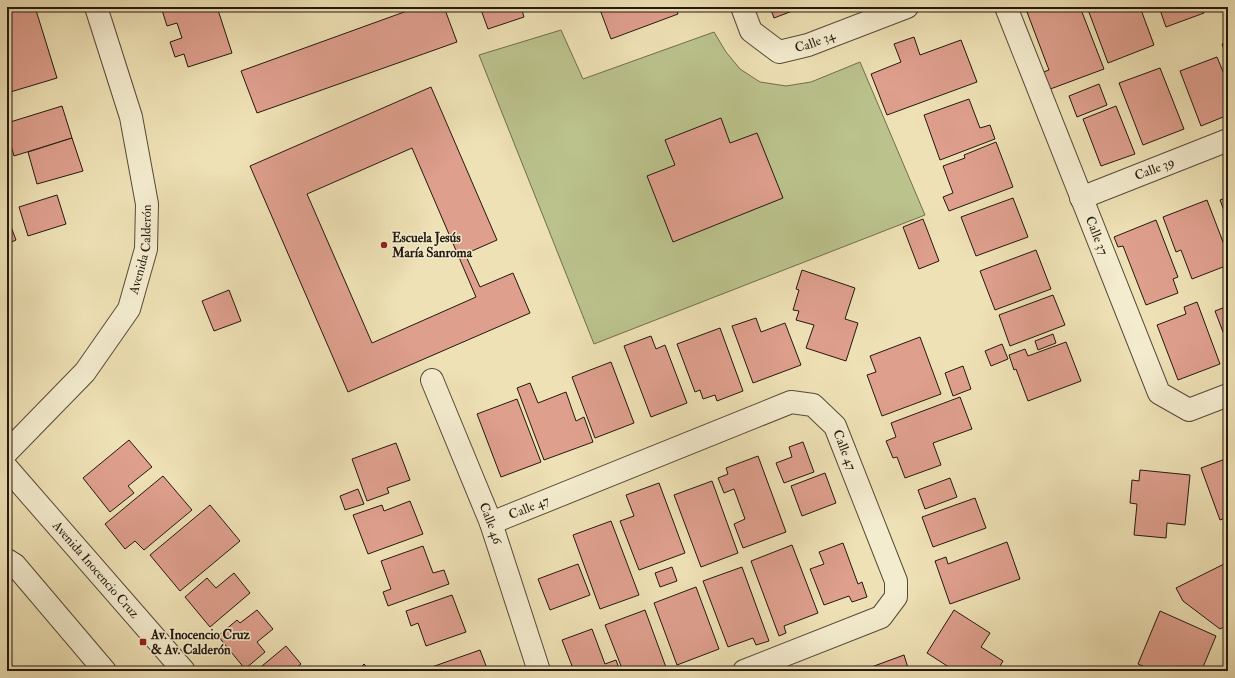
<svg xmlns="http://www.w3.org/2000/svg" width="1235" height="678" font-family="'IM FELL Double Pica',serif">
	<rect width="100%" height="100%" fill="#eee1b5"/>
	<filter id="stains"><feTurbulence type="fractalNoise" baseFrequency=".005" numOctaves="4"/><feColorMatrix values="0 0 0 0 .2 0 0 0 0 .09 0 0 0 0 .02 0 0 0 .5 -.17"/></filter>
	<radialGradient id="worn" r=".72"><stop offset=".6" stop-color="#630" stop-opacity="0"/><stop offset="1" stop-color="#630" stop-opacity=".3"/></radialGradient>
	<path fill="#bbc28c" stroke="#706e4d" d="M561,30L583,79L714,32L726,52L740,69L760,82L786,86L811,82L860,62L925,215L594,344L479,55Z"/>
	<g fill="#de9f8d" stroke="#24190e" fill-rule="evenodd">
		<path d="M18,7H35L57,78L7,93V10Z"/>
		<path d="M171,7H217L232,53L188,67L184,54L175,57L170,42L182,38L177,23L167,26L162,10Z"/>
		<path d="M418,7H444L457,42L257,113L241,71Z"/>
		<path d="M480,7H521L524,17L488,29Z"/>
		<path d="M599,7H676L678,14L611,39Z"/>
		<path d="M770,7H803L774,18Z"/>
		<path d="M1041,7H1080L1104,69L1045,91L1038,74L1049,70L1027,12Z"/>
		<path d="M1087,7H1140L1154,45L1108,63Z"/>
		<path d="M1159,7H1202L1204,13L1166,27Z"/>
		<path d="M914,37L920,55L961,40L977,82L887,115L871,74L901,62L894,44Z"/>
		<path d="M1228,42V60L1222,44Z"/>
		<path d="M1217,57L1228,84V115L1201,126L1180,71Z"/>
		<path d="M1160,68L1184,129L1143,145L1119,83Z"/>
		<path d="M1099,84L1107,105L1077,117L1069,96Z"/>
		<path d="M431,87L497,240L465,254L480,287L513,273L530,313L348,392L250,166ZM412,148L476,297L372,343L307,194Z"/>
		<path d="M969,99L980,128L990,125L995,139L940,160L924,115Z"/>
		<path d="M62,106L72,138L14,156L7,132V123Z"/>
		<path d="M1116,106L1135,154L1101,166L1083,119Z"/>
		<path d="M721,118L730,143L757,133L783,198L673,242L647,176L675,165L665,140Z"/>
		<path d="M72,138L83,171L37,184L28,152Z"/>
		<path d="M996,142L1013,187L949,211L943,197L953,193L943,166L965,158L964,155Z"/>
		<path d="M57,195L66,224L28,236L19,207Z"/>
		<path d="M1228,197V221L1220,200Z"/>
		<path d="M1013,198L1028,237L976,256L961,217Z"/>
		<path d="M1207,200L1228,255V281L1223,267L1192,279L1181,250L1176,252L1163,217Z"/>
		<path d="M7,216L16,240L7,244Z"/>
		<path d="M923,219L939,261L919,269L903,227Z"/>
		<path d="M1156,220L1178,277L1173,279L1178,293L1146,305L1123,246L1118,247L1114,237Z"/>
		<path d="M1036,250L1051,289L995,310L980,271Z"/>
		<path d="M802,270L855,288L845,319L858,323L846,361L806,348L814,325L796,320L799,311L793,310L799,290L796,289Z"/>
		<path d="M229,290L241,321L214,331L202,301Z"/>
		<path d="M1053,295L1065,325L1010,346L999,315Z"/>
		<path d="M1197,302L1220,364L1178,380L1157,325L1186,314L1184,307Z"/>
		<path d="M1228,306V345L1215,311Z"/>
		<path d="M756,318L761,332L785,323L801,365L753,383L732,326Z"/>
		<path d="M720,328L743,391L717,401L715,395L703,399L700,390L695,392L677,344Z"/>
		<path d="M1053,334L1056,343L1038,350L1035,341Z"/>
		<path d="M651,336L656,349L665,345L687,403L651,417L624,346Z"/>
		<path d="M920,337L941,394L882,416L867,375L876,372L870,356Z"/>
		<path d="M1066,342L1081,381L1028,401L1016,369L1014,370L1009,355L1025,349L1028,356Z"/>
		<path d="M1002,344L1008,359L991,366L985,351Z"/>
		<path d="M611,362L634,423L595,438L572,377Z"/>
		<path d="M963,366L971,389L953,396L945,373Z"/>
		<path d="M530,383L538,403L566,392L576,421L584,417L593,442L544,460L517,388Z"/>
		<path d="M960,397L972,429L933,443L941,465L905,478L897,457L893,458L886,441L896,437L891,423Z"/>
		<path d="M517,399L541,462L501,477L477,414Z"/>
		<path d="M129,440L152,467L128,486L134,493L110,512L83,478Z"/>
		<path d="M803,442L814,472L784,483L776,463L792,457L789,447Z"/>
		<path d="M396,443L410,480L387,488L389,493L367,501L352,459Z"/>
		<path d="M758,456L786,532L743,548L734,524L745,519L734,489L724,493L718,478L728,474L726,468Z"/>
		<path d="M1228,458V517L1220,520L1201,468Z"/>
		<path d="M1140,470L1190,475L1185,525L1167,523L1166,538L1134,535L1137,504L1130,503L1132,480L1139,481Z"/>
		<path d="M825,473L836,503L802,516L791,486Z"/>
		<path d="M163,476L192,510L144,550L135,541L125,549L105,524Z"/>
		<path d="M950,478L957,497L925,509L918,490Z"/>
		<path d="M712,481L738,553L701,567L674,495Z"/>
		<path d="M659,483L685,553L639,570L620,521L634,516L626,495Z"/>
		<path d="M358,489L364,504L345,510L340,496Z"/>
		<path d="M975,498L986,528L933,547L922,517Z"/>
		<path d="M410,501L423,534L368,554L353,515L382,505L384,511Z"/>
		<path d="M210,505L240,541L180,591L150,555Z"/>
		<path d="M611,521L639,595L600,609L573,535Z"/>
		<path d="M1007,542L1020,579L950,604L935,561L946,557L948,564Z"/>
		<path d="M843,543L858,584L862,582L867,597L852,602L849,596L824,605L810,569L824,564L819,552Z"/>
		<path d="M792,545L818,613L784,626L786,633L779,636L751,561Z"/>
		<path d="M423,546L433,573L444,570L449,584L388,606L383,592L391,589L381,561Z"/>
		<path d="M1228,562V625L1220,629L1183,601L1176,588Z"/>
		<path d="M578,564L590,595L550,610L538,579Z"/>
		<path d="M672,567L677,581L660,587L655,573Z"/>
		<path d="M742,567L769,641L756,645L753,638L728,647L703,581Z"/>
		<path d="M234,573L250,593L210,627L185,597L207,578L216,588Z"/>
		<path d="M696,587L719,649L677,665L654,603Z"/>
		<path d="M452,595L466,632L426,646L418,623L411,626L406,611Z"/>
		<path d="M257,610L273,629L257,642L265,652L245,669L218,636L237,620L240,623Z"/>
		<path d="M645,610L667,670V671H623L605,625Z"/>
		<path d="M954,610L990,633L981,647L1003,661L997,671H955L927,653Z"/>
		<path d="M1160,611L1216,636L1203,667L1213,671H1154L1138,664Z"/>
		<path d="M592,629L605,664L616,660L620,671H574L562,640Z"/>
		<path d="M286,646L301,664L292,671H256Z"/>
		<path d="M480,650L488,671H430L429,668Z"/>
		<path d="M904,655L909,671H867L866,669Z"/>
		<path d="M364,664L370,671H357Z"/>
	</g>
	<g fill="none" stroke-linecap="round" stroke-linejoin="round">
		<defs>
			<g id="minor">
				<path id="s1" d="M742,7L751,31L779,52L808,45L907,7"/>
				<path id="s2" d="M1006,7L1159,393L1189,410L1228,395"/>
				<path id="s3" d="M1081,198L1228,140"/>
				<path id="s4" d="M432,380L491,523L539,671"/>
				<path id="s5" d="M7,452L85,372L129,309L146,249L147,204L131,117L96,7"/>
				<path id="s6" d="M7,468L184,671"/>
				<path id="s7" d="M491,523L791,402L813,405L835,426L896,581V597L881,617L744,671"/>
				<path d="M7,560L15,565L105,671"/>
			</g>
		</defs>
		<use href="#minor" stroke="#564b38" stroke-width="24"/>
		<use href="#minor" stroke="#f4eccf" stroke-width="22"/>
	</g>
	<g fill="#8f2418" stroke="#f4eccf" stroke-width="1.5">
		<circle cx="384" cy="245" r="4"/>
		<rect x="139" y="638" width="8" height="8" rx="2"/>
	</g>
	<g text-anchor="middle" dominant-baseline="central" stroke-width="3" stroke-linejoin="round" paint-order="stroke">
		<g font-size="13" fill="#24190e" stroke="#f4eccf">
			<text stroke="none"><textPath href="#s1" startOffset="98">Calle 34</textPath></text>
			<text stroke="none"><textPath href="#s3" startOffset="79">Calle 39</textPath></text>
			<text stroke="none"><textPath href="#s2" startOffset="246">Calle 37</textPath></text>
			<text stroke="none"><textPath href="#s5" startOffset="250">Avenida Calderón</textPath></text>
			<text stroke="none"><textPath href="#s7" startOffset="402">Calle 47</textPath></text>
			<text stroke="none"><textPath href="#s7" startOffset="41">Calle 47</textPath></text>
			<text stroke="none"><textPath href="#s4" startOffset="155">Calle 46</textPath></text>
			<text stroke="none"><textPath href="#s6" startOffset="135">Avenida Inocencio Cruz</textPath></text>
		</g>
		<g font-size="13" font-weight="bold" fill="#24190e" stroke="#f4eccf" text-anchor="start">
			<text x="392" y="238">Escuela Jesús<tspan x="392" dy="15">María Sanroma</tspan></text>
			<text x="151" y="635">Av. Inocencio Cruz<tspan x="151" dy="15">&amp; Av. Calderón</tspan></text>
		</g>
	</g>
	<rect width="1235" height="678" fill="none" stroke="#eee1b5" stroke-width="24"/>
	<rect x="8" y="8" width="1219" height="662" fill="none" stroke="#24190e" stroke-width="2"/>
	<rect x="12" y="12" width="1211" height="654" fill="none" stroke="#24190e"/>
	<rect width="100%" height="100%" filter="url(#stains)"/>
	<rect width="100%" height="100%" fill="url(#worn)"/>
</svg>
